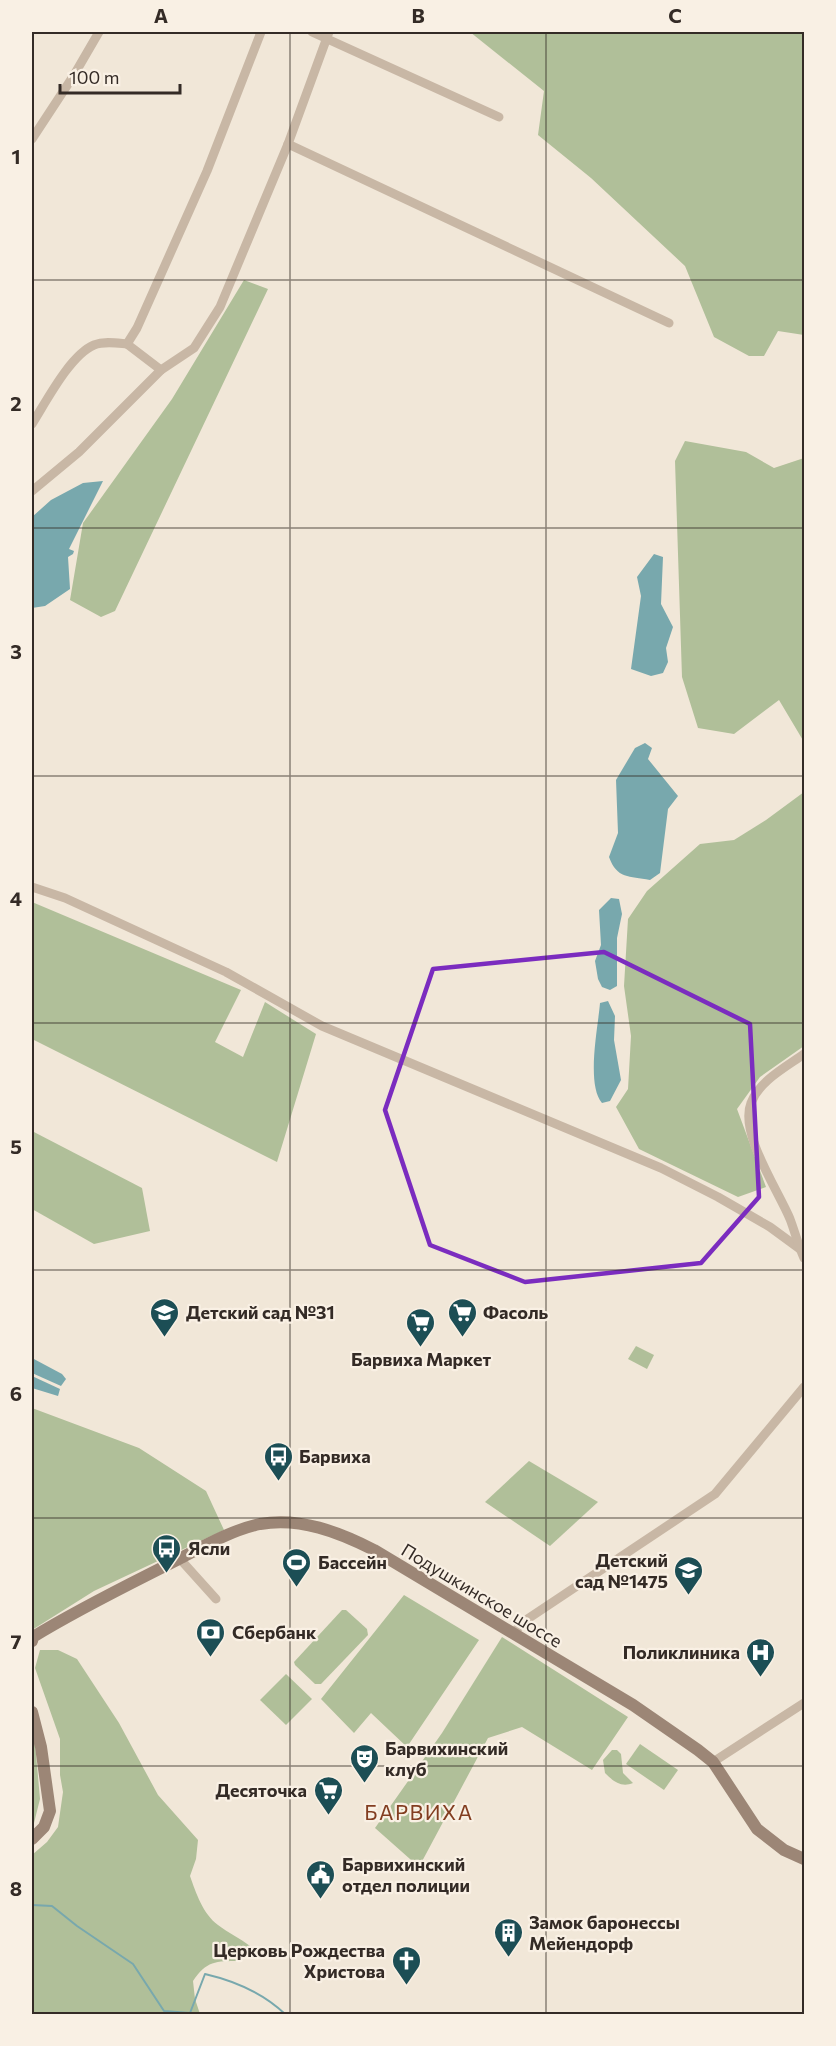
<svg xmlns="http://www.w3.org/2000/svg" width="836" height="2046" font-family="Commissioner,sans-serif">
	<rect width="100%" height="100%" fill="#f1e7d8"/>
	<g fill="#b0bf99">
		<path d="M470,32H804V335L778,331L764,356H749L714,337L685,266L591,178L538,135L544,91Z"/>
		<path d="M244,280L268,289L115,611L101,617L70,600L83,523L172,399Z"/>
		<path d="M685,441L746,452L774,468L804,458V742L779,700L734,734L698,728L682,677L675,461Z"/>
		<path d="M804,792V1046L760,1077L737,1109L766,1187L738,1197L639,1149L616,1107L628,1089L631,1036L624,986L628,919L647,891L700,844L734,840L766,820Z"/>
		<path d="M32,902L241,990L215,1042L243,1057L265,1002L316,1034L277,1162L32,1039Z"/>
		<path d="M32,1131L142,1188L150,1231L94,1244L32,1209Z"/>
		<path d="M636,1346L654,1355L647,1369L628,1359Z"/>
		<path d="M32,1408L139,1448L206,1491L224,1530L94,1591L32,1630Z"/>
		<path d="M529,1461L598,1502L550,1546L485,1502Z"/>
		<path d="M404,1595L479,1640L407,1747L371,1713L354,1733L321,1699Z"/>
		<path d="M342,1610H346L367,1629L368,1635L321,1684H315L295,1665L294,1662Z"/>
		<path d="M502,1637L628,1717L592,1770L522,1727L488,1738L419,1867L375,1828L442,1733Z"/>
		<path d="M40,1650H58L77,1659L119,1723L158,1795L198,1840L196,1859L190,1876C196,1893 203,1914 218,1925C228,1933 240,1938 250,1946L239,1961C216,1961 206,1961 193,1981L195,1999L200,2014H32V1855L47,1842L58,1827L63,1792L60,1775V1739L35,1668Z"/>
		<path d="M286,1674L312,1699L286,1725L260,1700Z"/>
		<path d="M32,1730L35,1743L40,1799L34,1823L32,1824Z"/>
		<path d="M640,1744L678,1770L664,1790L626,1764Z"/>
		<path d="M612,1750H617L621,1754L623,1773L633,1783C621,1788 613,1781 605,1773L603,1760Z"/>
	</g>
	<g fill="#78a8ad">
		<path d="M103,481L69,549L74,551L73,554L68,557L70,589L45,606L32,608V517L51,500L83,483Z"/>
		<path d="M654,554L663,557L661,604L673,627L666,648L668,662L663,673L651,676L631,669L641,596L637,577Z"/>
		<path d="M645,743L652,748L648,759L678,796L668,809L660,873L650,880C629,876 617,879 609,857L618,833L616,780L635,748Z"/>
		<path d="M611,898L619,899L622,914L617,938V986L610,990L602,987L598,979L595,961L601,945L599,910Z"/>
		<path d="M608,1001L615,1016L614,1040L621,1080L610,1101L602,1103C586,1084 598,1028 600,1003Z"/>
		<path d="M32,1358L62,1374L66,1379L61,1386L32,1373Z"/>
		<path d="M32,1376L60,1389L58,1396L32,1388Z"/>
	</g>
	<g fill="none" stroke-linecap="round" stroke-linejoin="round">
		<path stroke="#78a8ad" stroke-width="2" d="M32,1905L52,1906L77,1926L133,1964L164,2011L190,2013L205,1974C235,1981 263,1993 285,2014"/>
		<g stroke="#c8b7a5" stroke-width="9">
			<path d="M312,32L499,117"/>
			<path d="M32,139L74,75L99,32"/>
			<path d="M288,144L669,323"/>
			<path d="M127,344L161,370"/>
			<path d="M32,424C46,402 70,355 94,345C104,341 116,343 127,344L137,328L207,171L261,32"/>
			<path d="M32,491L79,452L161,370L194,348L220,307L288,144L329,32"/>
			<path d="M32,887L65,898L226,972L322,1026L661,1168L718,1197L770,1227L800,1249"/>
			<path d="M804,1054C786,1067 759,1081 751,1103C739,1133 778,1190 790,1219C795,1232 798,1245 804,1258"/>
			<path d="M180,1559L216,1599"/>
			<path d="M513,1634L523,1622L715,1494L804,1387"/>
			<path d="M713,1762L804,1703"/>
		</g>
		<g stroke="#9c8676" stroke-width="12">
			<path d="M32,1641L33,1637C80,1608 130,1584 179,1559C204,1546 232,1530 260,1524C300,1517 339,1532 374,1550L633,1705L698,1750L713,1762L757,1829L784,1850L804,1859"/>
			<path d="M32,1712L41,1747L50,1811L44,1827L32,1839"/>
		</g>
	</g>
	<path fill="none" stroke="#7b2cbf" stroke-width="4.5" stroke-linejoin="round" d="M604,952L750,1024L759,1197L701,1263L525,1282L430,1245L385,1110L433,969Z"/>
	<path fill="none" stroke="#342b26" stroke-width="1.5" stroke-opacity="0.55" d="M290,32V2014M546,32V2014M32,280H804M32,528H804M32,776H804M32,1023H804M32,1270H804M32,1518H804M32,1766H804"/>
	<defs>
		<symbol id="school-pin" viewBox="-11 -11 22 30"><path d="M0 17L-7.5 6A9.5 9.5 0 1 1 7.5 6Z" fill="#1c4e55" stroke="#f9f0e4"/><path d="M0-5L7-2L0 1L-7-2ZM-4 1L0 2.5L4 1V4Q0 6-4 4Z" fill="#fff"/></symbol>
		<symbol id="supermarket-pin" viewBox="-11 -11 22 30"><path d="M0 17L-7.5 6A9.5 9.5 0 1 1 7.5 6Z" fill="#1c4e55" stroke="#f9f0e4"/><path d="M-6-5.5h2.5l.6 2H6L4.5 2H-2.5L-4.4-4H-6ZM-1.5 3.2a1.3 1.3 0 1 0 .1 0ZM3 3.2a1.3 1.3 0 1 0 .1 0Z" fill="#fff"/></symbol>
		<symbol id="bus-pin" viewBox="-11 -11 22 30"><path d="M0 17L-7.5 6A9.5 9.5 0 1 1 7.5 6Z" fill="#1c4e55" stroke="#f9f0e4"/><path d="M-5-6H5V4H4V6H2V4H-2V6H-4V4H-5ZM-3.5-4V0h7V-4ZM-3.5 1.2v1.5H-2V1.2ZM2 1.2v1.5H3.5V1.2Z" fill="#fff"/></symbol>
		<symbol id="stadium-pin" viewBox="-11 -11 22 30"><path d="M0 17L-7.5 6A9.5 9.5 0 1 1 7.5 6Z" fill="#1c4e55" stroke="#f9f0e4"/><path d="M0-5a6.5 5 0 1 0 0 10a6.5 5 0 1 0 0-10ZM-3.5-1.8h7v3.6h-7Z" fill="#fff"/></symbol>
		<symbol id="bank-pin" viewBox="-11 -11 22 30"><path d="M0 17L-7.5 6A9.5 9.5 0 1 1 7.5 6Z" fill="#1c4e55" stroke="#f9f0e4"/><path d="M-6-4H6V4H-6ZM0-2.3a2.3 2.3 0 1 0 0 4.6a2.3 2.3 0 1 0 0-4.6Z" fill="#fff"/></symbol>
		<symbol id="hospital-pin" viewBox="-11 -11 22 30"><path d="M0 17L-7.5 6A9.5 9.5 0 1 1 7.5 6Z" fill="#1c4e55" stroke="#f9f0e4"/><path d="M-5-5h3v3.5h4V-5h3V5h-3V1.5h-4V5h-3Z" fill="#fff"/></symbol>
		<symbol id="theatre-pin" viewBox="-11 -11 22 30"><path d="M0 17L-7.5 6A9.5 9.5 0 1 1 7.5 6Z" fill="#1c4e55" stroke="#f9f0e4"/><path d="M-5-5.5Q0-4 5-5.5V0Q5 5 0 6Q-5 5-5 0ZM-3.3-2.5H-1v1.5H-3.3ZM1-2.5H3.3v1.5H1ZM-2.8 1Q0 5.5 2.8 1Z" fill="#fff"/></symbol>
		<symbol id="civic-pin" viewBox="-11 -11 22 30"><path d="M0 17L-7.5 6A9.5 9.5 0 1 1 7.5 6Z" fill="#1c4e55" stroke="#f9f0e4"/><path d="M-.6-6.5H3V-4.5H.6V-3L4-1V1h2V6H-6V1h2V-1L-.6-3ZM-1.2 2.5V6h2.4V2.5Z" fill="#fff"/></symbol>
		<symbol id="building-pin" viewBox="-11 -11 22 30"><path d="M0 17L-7.5 6A9.5 9.5 0 1 1 7.5 6Z" fill="#1c4e55" stroke="#f9f0e4"/><path d="M-4-6H4V6H1V3H-1V6H-4ZM-2.5-4.3h1.7v1.8h-1.7ZM.8-4.3h1.7v1.8H.8ZM-2.5-1h1.7V.8h-1.7ZM.8-1h1.7V.8H.8Z" fill="#fff"/></symbol>
		<symbol id="church-pin" viewBox="-11 -11 22 30"><path d="M0 17L-7.5 6A9.5 9.5 0 1 1 7.5 6Z" fill="#1c4e55" stroke="#f9f0e4"/><path d="M-1.2-6h2.4v3.5h3.3v2.4h-3.3V6h-2.4V-.1h-3.3v-2.4h3.3Z" fill="#fff"/></symbol>
	</defs>
	<g fill-rule="evenodd">
		<use href="#school-pin" x="148" y="1296" width="33" height="45"/>
		<use href="#supermarket-pin" x="446" y="1296" width="33" height="45"/>
		<use href="#supermarket-pin" x="404" y="1306" width="33" height="45"/>
		<use href="#bus-pin" x="262" y="1440" width="33" height="45"/>
		<use href="#bus-pin" x="150" y="1532" width="33" height="45"/>
		<use href="#stadium-pin" x="280" y="1546" width="33" height="45"/>
		<use href="#school-pin" x="672" y="1554" width="33" height="45"/>
		<use href="#bank-pin" x="194" y="1616" width="33" height="45"/>
		<use href="#hospital-pin" x="744" y="1636" width="33" height="45"/>
		<use href="#theatre-pin" x="348" y="1742" width="33" height="45"/>
		<use href="#supermarket-pin" x="312" y="1774" width="33" height="45"/>
		<use href="#civic-pin" x="304" y="1858" width="33" height="45"/>
		<use href="#building-pin" x="492" y="1916" width="33" height="45"/>
		<use href="#church-pin" x="390" y="1944" width="33" height="45"/>
	</g>
	<g text-anchor="middle" dominant-baseline="central" stroke-width="4.5" stroke-linejoin="round" paint-order="stroke">
		<g font-size="18" font-weight="bold" fill="#342b26" stroke="#f9f0e4" text-anchor="start">
			<text x="186" y="1312">Детский сад №31</text>
			<text x="483" y="1312">Фасоль</text>
			<text x="421" y="1359" text-anchor="middle">Барвиха Маркет</text>
			<text x="299" y="1456">Барвиха</text>
			<text x="188" y="1548">Ясли</text>
			<text x="668" y="1560" text-anchor="end">Детский<tspan x="668" dy="21">сад №1475</tspan></text>
			<text x="318" y="1562">Бассейн</text>
			<text x="232" y="1632">Сбербанк</text>
			<text x="740" y="1652" text-anchor="end">Поликлиника</text>
			<text x="385" y="1748">Барвихинский<tspan x="385" dy="21">клуб</tspan></text>
			<text x="307" y="1790" text-anchor="end">Десяточка</text>
			<text x="342" y="1864">Барвихинский<tspan x="342" dy="21">отдел полиции</tspan></text>
			<text x="529" y="1922">Замок баронессы<tspan x="529" dy="21">Мейендорф</tspan></text>
			<text x="385" y="1950" text-anchor="end">Церковь Рождества<tspan x="385" dy="21">Христова</tspan></text>
		</g>
		<g font-size="18" fill="#342b26" stroke="#f9f0e4">
			<text transform="translate(482 1595) rotate(31)">Подушкинское шоссе</text>
		</g>
		<g font-size="21" letter-spacing="1.5" fill="#823d20" stroke="#f9f0e4">
			<text x="419" y="1811">БАРВИХА</text>
		</g>
	</g>
	<rect width="836" height="2046" fill="none" stroke="#f9f0e4" stroke-width="66"/>
	<path d="M60 84v9h120v-9" fill="none" stroke="#342b26" stroke-width="3"/>
	<text x="69" y="84" font-size="18" fill="#342b26" stroke="#f9f0e4" stroke-width="4.5" paint-order="stroke">100 m</text>
	<rect x="33" y="33" width="770" height="1980" fill="none" stroke="#342b26" stroke-width="2"/>
	<g font-size="20" text-anchor="middle" font-weight="bold" fill="#342b26">
		<text x="161" y="23">A</text>
		<text x="418" y="23">B</text>
		<text x="675" y="23">C</text>
		<text x="16" y="164">1</text>
		<text x="16" y="411">2</text>
		<text x="16" y="659">3</text>
		<text x="16" y="906">4</text>
		<text x="16" y="1154">5</text>
		<text x="16" y="1401">6</text>
		<text x="16" y="1649">7</text>
		<text x="16" y="1896">8</text>
	</g>
</svg>
